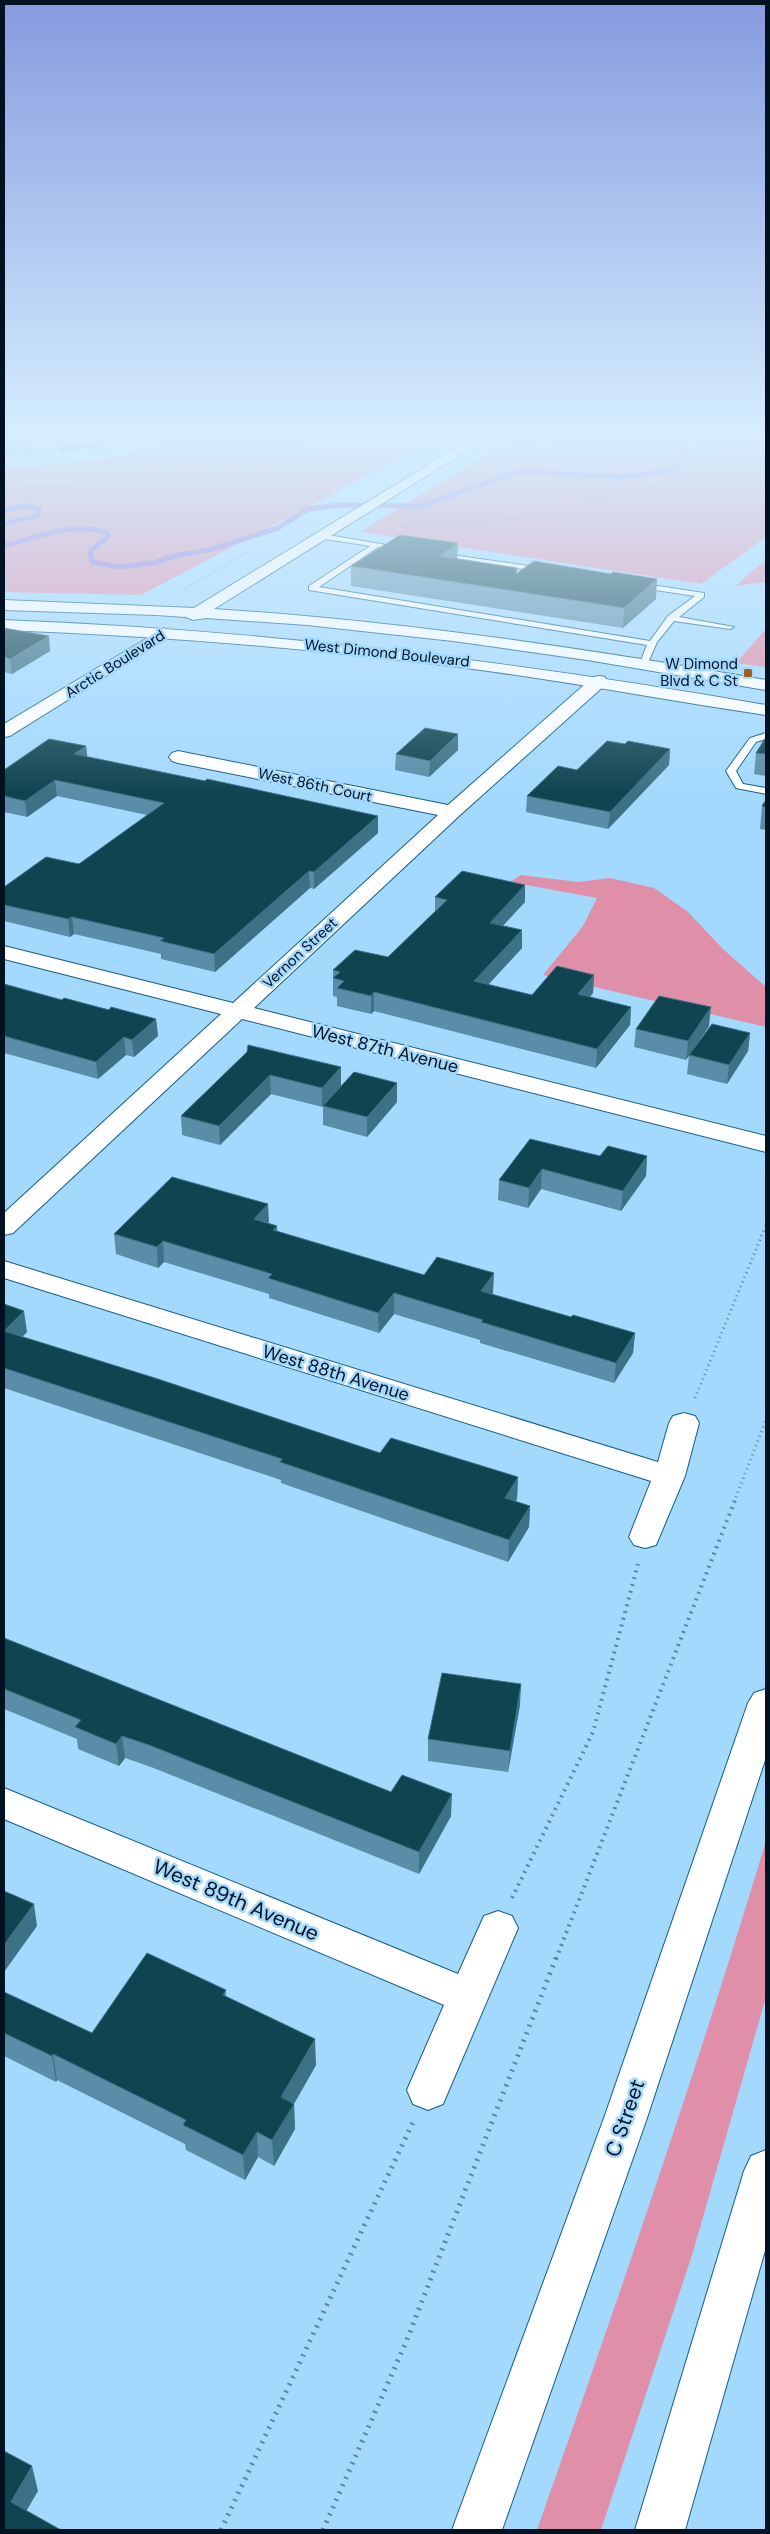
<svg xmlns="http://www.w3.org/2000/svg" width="770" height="2534" font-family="'DM Sans',sans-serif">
	<rect width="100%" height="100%" fill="#a4d9fe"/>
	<g fill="#e08fa9">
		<path d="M164,438H330L301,441L297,447L427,442L419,445H425L141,595L4,592V467L64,464L124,455Z"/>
		<path d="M513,438H766V537L701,584L360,532Z"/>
		<path d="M766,560V582L735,586L763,562Z"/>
		<path d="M766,629V667L736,663Z"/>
		<path d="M521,875L578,882L610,878L654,888L687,911L723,949L766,987V1027L543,975L583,926L597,898L510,882Z"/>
		<path d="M766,1841V1997L693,2252L601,2530H537C617,2302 696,2073 766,1841Z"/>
	</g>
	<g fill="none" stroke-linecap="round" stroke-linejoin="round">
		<g stroke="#9674d2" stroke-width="5">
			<path d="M4,510L27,506L39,509L38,515L4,524"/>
			<path d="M4,546C37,537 73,521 107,533L108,537L90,551L92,562L120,567L153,563L178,555L209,550L278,528L308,509L340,505L422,506L509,474L526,472L624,477L674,470C688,439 703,441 733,438"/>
		</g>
		<defs>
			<g id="lane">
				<path d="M322,534L404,548L400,550L378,547L319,587L650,641L668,616L695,596L635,587L634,585L638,583L704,593V597L679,617L734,627L730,629L674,621L657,642L647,665L643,668L639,665L647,645L309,590V586L370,546L319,538L318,536Z"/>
				<path d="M438,553L543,568L547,570L543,572L441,557H438Z"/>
				<path d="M766,733V739L756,742L736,771L743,784L766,788V794L736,788L726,771L750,738Z"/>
			</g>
			<g id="street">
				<path d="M164,628L172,633L170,636L10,736L4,737V724Z"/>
				<path d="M599,676L605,677L607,681L605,685L459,816L254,1008L766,1136V1152L242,1019L13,1233L4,1235V1213L221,1014L4,959V946L233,1003L438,815L178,763L172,761L169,757L172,753L178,751L448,805L593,677Z"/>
				<path d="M4,1261L658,1462L669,1423L673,1416L684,1413L695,1416L699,1423L685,1476L656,1545L645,1548L634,1545L629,1537L651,1481L4,1278Z"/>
				<path d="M4,1788L458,1974L484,1916L498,1911L512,1916L518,1928L443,2104L428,2110L413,2104L407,2090L444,2005L4,1819Z"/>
			</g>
			<g id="secondary">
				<path d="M472,438H487L214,609C399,621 583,648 766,680V690L587,660L453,641L307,625L206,618L193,620L186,617L156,615L4,610V600L194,608Z"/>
				<path d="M4,620C262,630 512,661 766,705V715C671,701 576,683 481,670C322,649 164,636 4,630Z"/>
			</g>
			<g id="primary">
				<path d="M766,1689V1757L647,2118L502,2530H452L604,2118L748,1703L754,1693Z"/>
				<path d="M766,2150V2247L685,2530H635L744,2171L751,2156Z"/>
			</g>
		</defs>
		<use href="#lane" stroke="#155d85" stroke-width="2"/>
		<use href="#street" stroke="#155d85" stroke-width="2"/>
		<use href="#secondary" stroke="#155d85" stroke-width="2"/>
		<use href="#primary" stroke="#155d85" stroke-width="2"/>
		<g stroke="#6086a3" stroke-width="2" stroke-dasharray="0.5 2" stroke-linecap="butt">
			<path d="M499,449L618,443L648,438"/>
			<path d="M320,463L360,475L379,473"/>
			<path d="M257,478L328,494L319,500"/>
			<path d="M4,486L57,487L176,477H254L320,463L412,453"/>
			<path d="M330,503L340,489L360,475"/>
			<path d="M395,527L518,519L579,507L718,467L766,448"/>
			<path d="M184,589L248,552"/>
		</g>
		<g stroke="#6086a3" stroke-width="3" stroke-dasharray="1 4" stroke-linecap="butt">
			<path d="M695,1398L766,1225"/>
			<path d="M734,1502L766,1420"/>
		</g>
		<g stroke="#6086a3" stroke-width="4" stroke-dasharray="2 5" stroke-linecap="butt">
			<path d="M512,1898L593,1732L638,1564"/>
			<path d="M556,1959L735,1500"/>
		</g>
		<g stroke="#6086a3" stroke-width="5" stroke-dasharray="2 6" stroke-linecap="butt">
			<path d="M221,2530L413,2122"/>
			<path d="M323,2530L406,2342L556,1958"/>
		</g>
		<use href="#lane" fill="#fff" fill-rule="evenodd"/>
		<use href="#street" fill="#fff" fill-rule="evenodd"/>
		<use href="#secondary" fill="#fff" fill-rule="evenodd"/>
		<use href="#primary" fill="#fff" fill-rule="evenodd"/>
	</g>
	<g fill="#5a8ea8">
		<path d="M4,438H33L31,455L4,456Z"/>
		<path d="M44,438H143V439L62,453Z"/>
		<path d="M457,559L517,574L656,599L623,628L351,586V566Z"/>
		<path d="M4,628L50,651L12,674L4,672Z"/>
		<path d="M766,737V776L754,774L756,753Z"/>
		<path d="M625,744L670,749L669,765L608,829L526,812L527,796Z"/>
		<path d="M86,746L87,757L378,833L314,889L310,888L215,972L161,959V954L74,934L70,937L4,921V887L79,864L147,815L57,796L27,817L4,812V770Z"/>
		<path d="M458,750L429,777L395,770L396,754Z"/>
		<path d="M766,800V830L760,829L762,806Z"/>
		<path d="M525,885V902L503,926L522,948L488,985L532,995L594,975L593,993L590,997L631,1007L630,1025L596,1068L374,1011L371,1014L337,1006V997L333,996V970L388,957L435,912V897Z"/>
		<path d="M4,984L62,1000L156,1019L158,1036L134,1057L126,1055L98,1079L4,1053Z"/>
		<path d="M709,1026L686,1060L634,1047L636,1029Z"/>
		<path d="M750,1033L748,1051L727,1084L687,1074L689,1055Z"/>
		<path d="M247,1052L341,1067V1086L397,1102L367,1137L323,1125V1106L322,1107L271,1094L220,1145L182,1135L181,1116Z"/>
		<path d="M600,1156H647L646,1176L621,1211L541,1189L528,1208L498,1200L499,1180Z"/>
		<path d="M269,1223L277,1226V1232L424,1275L493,1293L492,1294L571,1317L635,1333L633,1353L614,1383L480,1343V1340L394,1314L379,1333L269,1298V1294L164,1262L158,1268L116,1254L114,1234Z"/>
		<path d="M4,1304L27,1332L22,1337L380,1453L518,1477L517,1499L515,1501L530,1506L529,1527L508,1562L281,1483V1480L4,1388Z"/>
		<path d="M4,1638L451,1816L419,1874L151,1767L125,1758L119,1766L78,1749L77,1739L4,1709Z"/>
		<path d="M520,1705L508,1772L428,1761V1739Z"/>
		<path d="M226,1990V1997L316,2065L294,2104L295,2129L274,2166L258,2157L245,2180L186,2150L185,2144L57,2080L56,2082L4,2056V1992L92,2033Z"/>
	</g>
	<g fill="#3d7185">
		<path d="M31,438H33L31,455L30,443Z"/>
		<path d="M76,438H143V439L62,453L60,441Z"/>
		<path d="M458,543L457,563L440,556Z"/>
		<path d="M657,579L656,599L623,628L624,608Z"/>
		<path d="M49,636L50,651L12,674L10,659Z"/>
		<path d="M458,734V750L429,777L430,761Z"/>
		<path d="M86,746L88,762L74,754Z"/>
		<path d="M670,749L669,765L608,829L610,812Z"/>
		<path d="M55,780L57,796L27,817L25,801Z"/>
		<path d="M378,816V833L314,889V872Z"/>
		<path d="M309,871L310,888L215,972L214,954Z"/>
		<path d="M525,885V902L489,940L490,923Z"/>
		<path d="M72,917L74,934L70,937L68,919Z"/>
		<path d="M522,930V948L474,1000V981Z"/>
		<path d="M594,975L593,993L577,1013L578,994Z"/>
		<path d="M374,992V1011L371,1014V996Z"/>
		<path d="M631,1007L630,1025L596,1068L597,1049Z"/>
		<path d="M711,1007L709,1026L686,1060L688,1041Z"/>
		<path d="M156,1019L158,1036L134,1057L132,1040Z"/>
		<path d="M750,1033L748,1051L727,1084L729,1065Z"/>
		<path d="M124,1037L126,1055L98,1079L96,1062Z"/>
		<path d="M341,1067V1086L322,1107V1088Z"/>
		<path d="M270,1075L271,1094L220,1145L219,1126Z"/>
		<path d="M397,1083V1102L367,1137V1117Z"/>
		<path d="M647,1156L646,1176L621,1211L623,1191Z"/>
		<path d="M542,1169L541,1189L528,1208L529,1188Z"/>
		<path d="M268,1204L269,1223L254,1219Z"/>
		<path d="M277,1226L278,1246L273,1230Z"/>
		<path d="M163,1241L164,1262L158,1268L157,1247Z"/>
		<path d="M494,1273L493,1293L480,1311L481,1291Z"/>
		<path d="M394,1293V1314L379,1333L378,1313Z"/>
		<path d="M24,1311L27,1332L7,1351L4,1331Z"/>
		<path d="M635,1333L633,1353L614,1383L616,1363Z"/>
		<path d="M518,1477L517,1499L504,1519L505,1498Z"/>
		<path d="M530,1506L529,1527L508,1562L509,1540Z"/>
		<path d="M521,1684L520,1705L508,1772L510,1751Z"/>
		<path d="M122,1736L125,1758L119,1766L116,1744Z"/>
		<path d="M452,1794L451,1816L419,1874V1852Z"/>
		<path d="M34,1904L37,1926L4,1972V1945Z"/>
		<path d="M315,2039L316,2065L283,2123L281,2097Z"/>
		<path d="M53,2054L57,2080L56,2082L52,2056Z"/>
		<path d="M294,2104L295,2129L274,2166L272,2140Z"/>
		<path d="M257,2132L258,2157L245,2180L243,2155Z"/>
		<path d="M32,2466L38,2491L17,2527L11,2502Z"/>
	</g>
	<g fill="#114451" stroke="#3d7185">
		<path d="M4,438H31L30,443L4,444Z"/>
		<path d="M57,438H76L60,441Z"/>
		<path d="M400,535L458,543L440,556L517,568L516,574L534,561L611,574L613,572L657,579L624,608L351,566Z"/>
		<path d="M4,628L49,636L10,659L4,657Z"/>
		<path d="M425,728L458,734L430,761L396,754Z"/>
		<path d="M766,737V754L756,753Z"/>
		<path d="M49,739L86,746L74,754L205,781L207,779L378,816L314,872L309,871L214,954L160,941L164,938L72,917L68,919L4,905V887L46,857L79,864L164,803L55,780L25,801L4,796V770Z"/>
		<path d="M607,741L625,744L628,741L670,749L610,812L527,796L558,766L577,770Z"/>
		<path d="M766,800V807L762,806Z"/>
		<path d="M462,871L525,885L490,923L522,930L474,981L532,995L557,966L594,975L578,994L631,1007L597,1049L374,992L371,996L337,988L344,981L333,978L340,972L333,970L355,950L388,957L447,900L435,897Z"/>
		<path d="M4,984L62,1000L64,998L109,1010L111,1007L156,1019L132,1040L124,1037L96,1062L4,1036Z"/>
		<path d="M659,996L711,1007L688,1041L636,1029Z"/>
		<path d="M712,1024L750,1033L729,1065L689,1055Z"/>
		<path d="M248,1045L341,1067L322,1088L270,1075L219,1126L181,1116L247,1052Z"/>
		<path d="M354,1072L397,1083L367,1117L323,1106Z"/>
		<path d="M530,1139L600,1156L608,1146L647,1156L623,1191L542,1169L529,1188L499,1180Z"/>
		<path d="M172,1177L268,1204L254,1219L277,1226L273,1230L424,1275L437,1257L494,1273L481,1291L571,1317L573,1315L635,1333L616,1363L481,1322L483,1320L394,1293L378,1313L268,1278L272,1274L163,1241L157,1247L114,1234Z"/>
		<path d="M4,1304L24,1311L4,1331L158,1379L380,1453L391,1438L518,1477L505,1498L530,1506L509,1540L280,1462L282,1459L4,1368Z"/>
		<path d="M4,1638L391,1792L402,1775L452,1794L419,1852L149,1745L122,1736L116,1744L75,1727L81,1720L4,1689Z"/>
		<path d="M442,1673L521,1684L510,1751L428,1739Z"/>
		<path d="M4,1891L34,1904L4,1945Z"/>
		<path d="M147,1953L226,1990L223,1995L315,2039L281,2097L294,2104L272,2140L257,2132L243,2155L183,2125L186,2120L53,2054L52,2056L4,2033V1992L92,2033Z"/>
		<path d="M4,2451L32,2466L11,2502L61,2530H4Z"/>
	</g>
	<linearGradient id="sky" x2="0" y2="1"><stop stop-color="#879adf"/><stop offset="0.55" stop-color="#d6eeff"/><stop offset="1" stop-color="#d6eeff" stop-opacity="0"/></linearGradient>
	<rect width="770" height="793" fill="url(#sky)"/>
	<rect fill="#9e5f26" stroke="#a4d9fe" stroke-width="2" x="743" y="668" width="10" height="10" rx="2.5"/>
	<g text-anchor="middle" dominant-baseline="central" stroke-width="5" stroke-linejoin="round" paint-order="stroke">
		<g font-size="15" fill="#001121" stroke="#a4d9fe">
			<text transform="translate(387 653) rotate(6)">West Dimond Boulevard</text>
			<text transform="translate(115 664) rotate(-32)">Arctic Boulevard</text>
			<text transform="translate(315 785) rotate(12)">West 86th Court</text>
			<text transform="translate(300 953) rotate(-43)">Vernon Street</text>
		</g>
		<g font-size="15" fill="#001121" stroke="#a4d9fe" text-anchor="end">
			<text x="738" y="664">W Dimond<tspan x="738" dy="17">Blvd &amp; C St</tspan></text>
		</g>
		<g font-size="18" fill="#001121" stroke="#a4d9fe">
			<text transform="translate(385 1049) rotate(14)">West 87th Avenue</text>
			<text transform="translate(336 1373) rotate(17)">West 88th Avenue</text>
		</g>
		<g font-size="21" fill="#001121" stroke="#a4d9fe">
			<text transform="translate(236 1900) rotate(23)">West 89th Avenue</text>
			<text transform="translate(625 2118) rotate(-71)">C Street</text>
		</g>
	</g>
	<rect width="770" height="2534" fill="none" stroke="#001121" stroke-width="10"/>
</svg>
